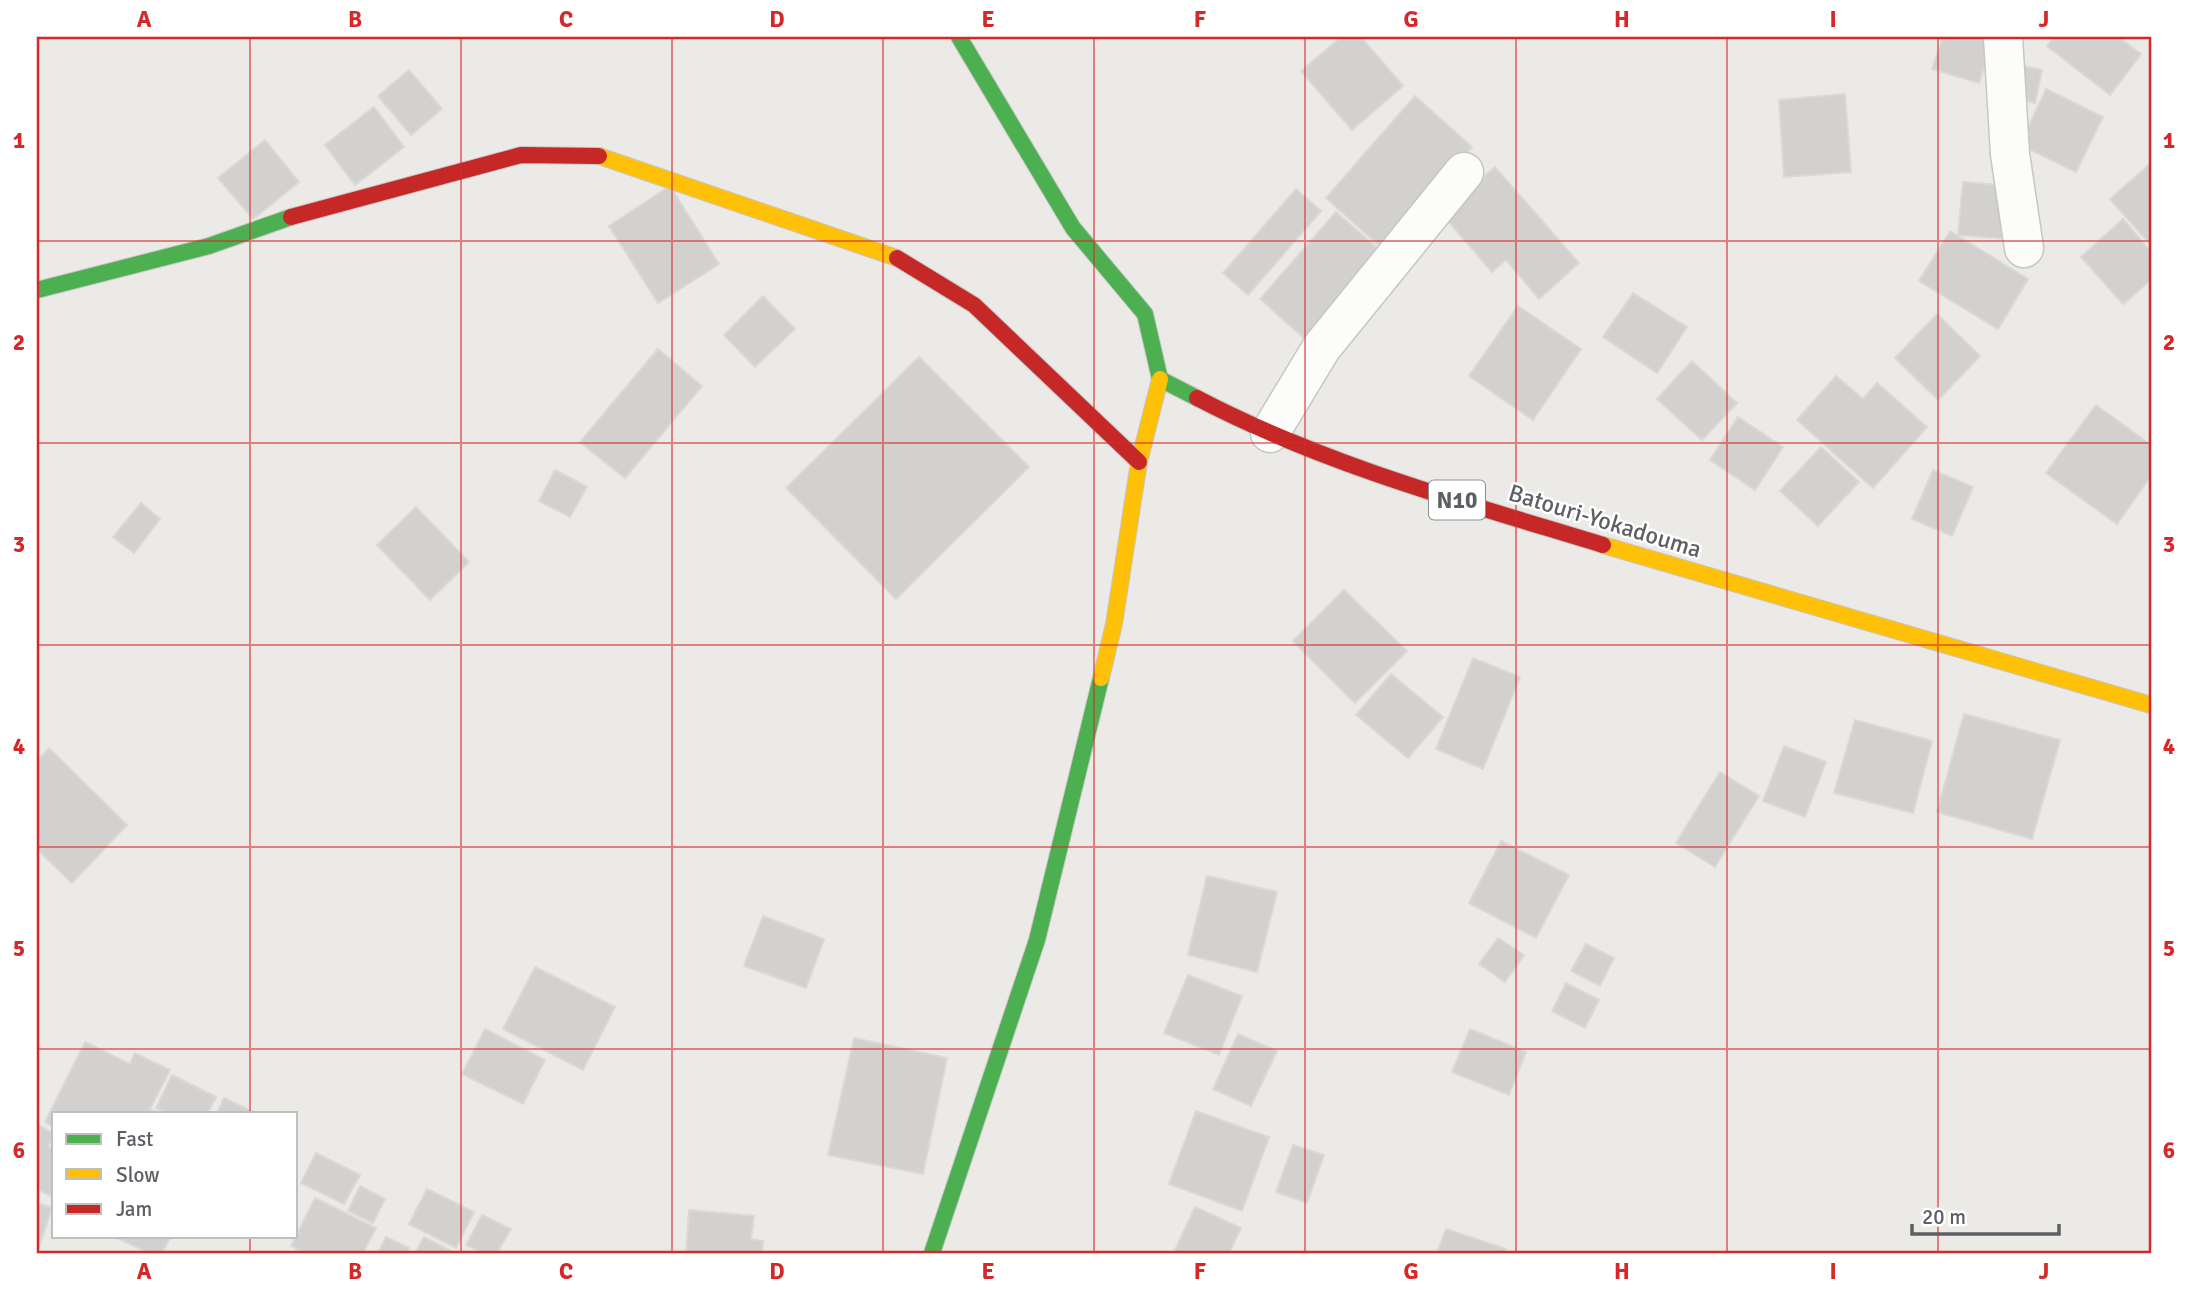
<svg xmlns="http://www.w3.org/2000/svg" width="2188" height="1290" font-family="Signika,sans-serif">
	<rect width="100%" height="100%" fill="#ebeae6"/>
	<g fill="#d2d1cf" stroke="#dad9d6" stroke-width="2">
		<path d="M1341,37H1361L1403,86L1352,130L1301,71Z"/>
		<path d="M1943,37H1994L1979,83L1932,69Z"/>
		<path d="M2054,37H2118L2141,54L2110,95L2047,46Z"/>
		<path d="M2016,64L2042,70L2035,103L2008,96Z"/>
		<path d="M409,70L442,109L411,135L378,96Z"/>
		<path d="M2046,89L2103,117L2076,172L2020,145Z"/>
		<path d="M1845,94L1851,172L1784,177L1779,100Z"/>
		<path d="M1415,96L1472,147L1383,249L1326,198Z"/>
		<path d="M374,107L404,147L355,185L325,145Z"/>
		<path d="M265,140L299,182L253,219L218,178Z"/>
		<path d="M2151,163V245L2110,199Z"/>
		<path d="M1495,167L1579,263L1539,299L1506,260L1492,272L1441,213Z"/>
		<path d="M1963,182L2011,186L2007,239L1958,235Z"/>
		<path d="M670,186L719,264L658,303L609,226Z"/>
		<path d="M1296,189L1321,211L1248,295L1223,273Z"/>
		<path d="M1336,212L1383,253L1306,340L1260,299Z"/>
		<path d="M2123,219L2151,252V280L2123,304L2081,257Z"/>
		<path d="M1950,231L2028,279L1998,329L1919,281Z"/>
		<path d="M1633,293L1687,327L1657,373L1603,337Z"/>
		<path d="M763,296L795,329L755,367L724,335Z"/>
		<path d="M1518,306L1581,349L1533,420L1469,376Z"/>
		<path d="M1937,314L1980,356L1938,400L1895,358Z"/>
		<path d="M658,349L702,386L625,478L580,442Z"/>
		<path d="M919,357L1029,467L896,599L786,488Z"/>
		<path d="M1692,361L1737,403L1702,440L1657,399Z"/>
		<path d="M1836,376L1863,399L1877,383L1927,427L1873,488L1797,420Z"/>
		<path d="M2096,405L2151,445V476L2117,524L2046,473Z"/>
		<path d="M1738,417L1783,447L1755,490L1710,460Z"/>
		<path d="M1821,447L1859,482L1818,526L1780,491Z"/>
		<path d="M555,470L587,487L570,517L539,501Z"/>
		<path d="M1933,470L1973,487L1952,536L1912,519Z"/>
		<path d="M141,503L160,519L134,553L113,537Z"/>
		<path d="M416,507L469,562L430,600L377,545Z"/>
		<path d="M1344,590L1407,651L1355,703L1293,641Z"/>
		<path d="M1473,658L1520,677L1483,769L1436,749Z"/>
		<path d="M1391,674L1443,717L1408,758L1356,715Z"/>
		<path d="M1964,714L2060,740L2032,839L1937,812Z"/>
		<path d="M1855,720L1932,741L1913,813L1834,793Z"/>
		<path d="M1784,746L1826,762L1805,817L1763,801Z"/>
		<path d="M49,748L127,825L72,883L37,849V761Z"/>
		<path d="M1720,772L1759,796L1715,867L1676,843Z"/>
		<path d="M1501,841L1569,875L1536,938L1469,903Z"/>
		<path d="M1207,876L1277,892L1257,972L1188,955Z"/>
		<path d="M763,916L824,939L806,988L744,966Z"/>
		<path d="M1498,938L1524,955L1505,982L1479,964Z"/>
		<path d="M1586,944L1614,958L1600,986L1571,971Z"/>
		<path d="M535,967L615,1007L583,1070L503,1029Z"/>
		<path d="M1188,975L1242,996L1219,1055L1164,1033Z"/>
		<path d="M1566,983L1599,1000L1585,1028L1552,1011Z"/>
		<path d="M485,1029L545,1060L523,1104L462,1074Z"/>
		<path d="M1470,1029L1526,1052L1509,1095L1452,1072Z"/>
		<path d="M1238,1034L1277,1051L1251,1106L1213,1089Z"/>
		<path d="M854,1038L947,1058L923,1174L828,1155Z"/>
		<path d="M85,1042L130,1064L135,1053L170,1070L150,1109L158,1113H54V1127L45,1122Z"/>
		<path d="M172,1075L216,1097L208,1113H166L156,1108Z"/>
		<path d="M224,1098L256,1113H217Z"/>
		<path d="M1196,1111L1269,1137L1242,1211L1169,1184Z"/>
		<path d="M37,1124L54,1134L48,1147L54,1150V1198L37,1189Z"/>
		<path d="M1293,1145L1324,1155L1307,1203L1276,1192Z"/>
		<path d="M316,1153L360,1175L344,1204L301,1183Z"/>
		<path d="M360,1186L385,1199L373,1223L348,1211Z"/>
		<path d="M427,1189L474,1212L456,1248L409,1224Z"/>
		<path d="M315,1198L376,1228L363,1253H305L291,1246Z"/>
		<path d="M37,1203L52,1208L37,1253Z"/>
		<path d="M1195,1207L1241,1228L1229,1253L1174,1252Z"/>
		<path d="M689,1210L754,1216L751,1239L763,1241L762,1253H686Z"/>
		<path d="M482,1215L511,1229L497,1253H483L466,1245Z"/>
		<path d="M1446,1229L1506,1249L1505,1253H1437Z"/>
		<path d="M113,1236H171L162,1253H149Z"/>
		<path d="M386,1237L409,1248L406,1253H378Z"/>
		<path d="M424,1237L455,1253H415Z"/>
	</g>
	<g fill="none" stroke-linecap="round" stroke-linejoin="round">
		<defs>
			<g id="street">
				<path d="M2003,37L2010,154L2024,248"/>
				<path d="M1270,433L1322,347L1464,172"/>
			</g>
			<g id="fast">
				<path d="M959,37L1073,228L1145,314L1160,379L1197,398"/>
				<path d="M37,290L209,246L291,217"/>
				<path d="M932,1253L1037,940L1101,678"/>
			</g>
			<g id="slow">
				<path d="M599,156L897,258"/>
				<path d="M1603,545L2151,705"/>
				<path d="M1101,678L1114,624L1139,462L1160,379"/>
			</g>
			<g id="jam">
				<path d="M291,217L521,155L599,156"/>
				<path d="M897,258L974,305L1139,462"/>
				<path d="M1197,398C1325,465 1466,503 1603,545"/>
			</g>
		</defs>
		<use href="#street" stroke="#c7c6c6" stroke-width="41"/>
		<use href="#fast" stroke="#c6c6c7" stroke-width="18"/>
		<use href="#slow" stroke="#c6c6c7" stroke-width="18"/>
		<use href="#jam" stroke="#c6c6c7" stroke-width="18"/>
		<use href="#street" stroke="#fcfcfb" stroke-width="38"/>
		<use href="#fast" stroke="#4caf50" stroke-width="16"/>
		<use href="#slow" stroke="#ffc107" stroke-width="16"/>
		<use href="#jam" stroke="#c62828" stroke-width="16"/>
	</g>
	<path fill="none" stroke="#d62828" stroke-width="2" stroke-opacity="0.55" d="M250,37V1113M461,37V1253M672,37V1253M883,37V1253M1094,37V1253M1305,37V1253M1516,37V1253M1727,37V1253M1938,37V1253M37,241H2151M37,443H2151M37,645H2151M37,847H2151M37,1049H2151M250,1236V1253"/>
	<g text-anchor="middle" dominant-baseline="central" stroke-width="5" stroke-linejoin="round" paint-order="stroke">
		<rect fill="#fff" stroke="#8d8f92" stroke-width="2" x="1429" y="480.5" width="56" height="39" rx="5"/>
		<g font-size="23" font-weight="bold" fill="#5c5f63">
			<text x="1457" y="500">N10</text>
		</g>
		<g font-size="24" fill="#5c5f63" stroke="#fff">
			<text transform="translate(1605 521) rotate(17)">Batouri-Yokadouma</text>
		</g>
	</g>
	<rect width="2188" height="1290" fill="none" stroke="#ffffff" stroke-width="77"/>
	<rect x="52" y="1112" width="245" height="126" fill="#ffffff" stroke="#bebfc1" stroke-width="2"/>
	<rect x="66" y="1134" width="35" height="10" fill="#4caf50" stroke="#bebfc1" stroke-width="2"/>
	<text x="116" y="1146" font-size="21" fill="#5c5f63">Fast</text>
	<rect x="66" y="1169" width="35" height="10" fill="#ffc107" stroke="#bebfc1" stroke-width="2"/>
	<text x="116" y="1182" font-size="21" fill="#5c5f63">Slow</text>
	<rect x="66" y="1204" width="35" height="10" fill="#c62828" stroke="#bebfc1" stroke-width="2"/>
	<text x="116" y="1216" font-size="21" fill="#5c5f63">Jam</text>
	<path d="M1912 1224v10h147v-10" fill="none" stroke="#5c5f63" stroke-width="3.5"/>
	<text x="1922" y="1224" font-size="21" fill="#5c5f63" stroke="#ffffff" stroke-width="5" paint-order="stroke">20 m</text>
	<rect x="38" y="38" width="2112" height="1214" fill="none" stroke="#d62828" stroke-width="2.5"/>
	<g font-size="23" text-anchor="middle" font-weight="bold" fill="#d62828">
		<text x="144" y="27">A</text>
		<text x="355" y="27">B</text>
		<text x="566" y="27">C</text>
		<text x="777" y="27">D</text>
		<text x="988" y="27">E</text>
		<text x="1200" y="27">F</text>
		<text x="1411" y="27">G</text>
		<text x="1622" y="27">H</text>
		<text x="1833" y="27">I</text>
		<text x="2044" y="27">J</text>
		<text x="19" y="148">1</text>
		<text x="2169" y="148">1</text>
		<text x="19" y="350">2</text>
		<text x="2169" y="350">2</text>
		<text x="19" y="552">3</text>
		<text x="2169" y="552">3</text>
		<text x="19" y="754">4</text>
		<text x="2169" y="754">4</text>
		<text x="19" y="956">5</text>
		<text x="2169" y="956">5</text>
		<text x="19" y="1158">6</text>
		<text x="2169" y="1158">6</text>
		<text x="144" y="1279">A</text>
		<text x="355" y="1279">B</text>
		<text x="566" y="1279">C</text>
		<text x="777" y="1279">D</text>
		<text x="988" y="1279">E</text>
		<text x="1200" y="1279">F</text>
		<text x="1411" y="1279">G</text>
		<text x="1622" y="1279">H</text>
		<text x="1833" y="1279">I</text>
		<text x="2044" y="1279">J</text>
	</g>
</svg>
